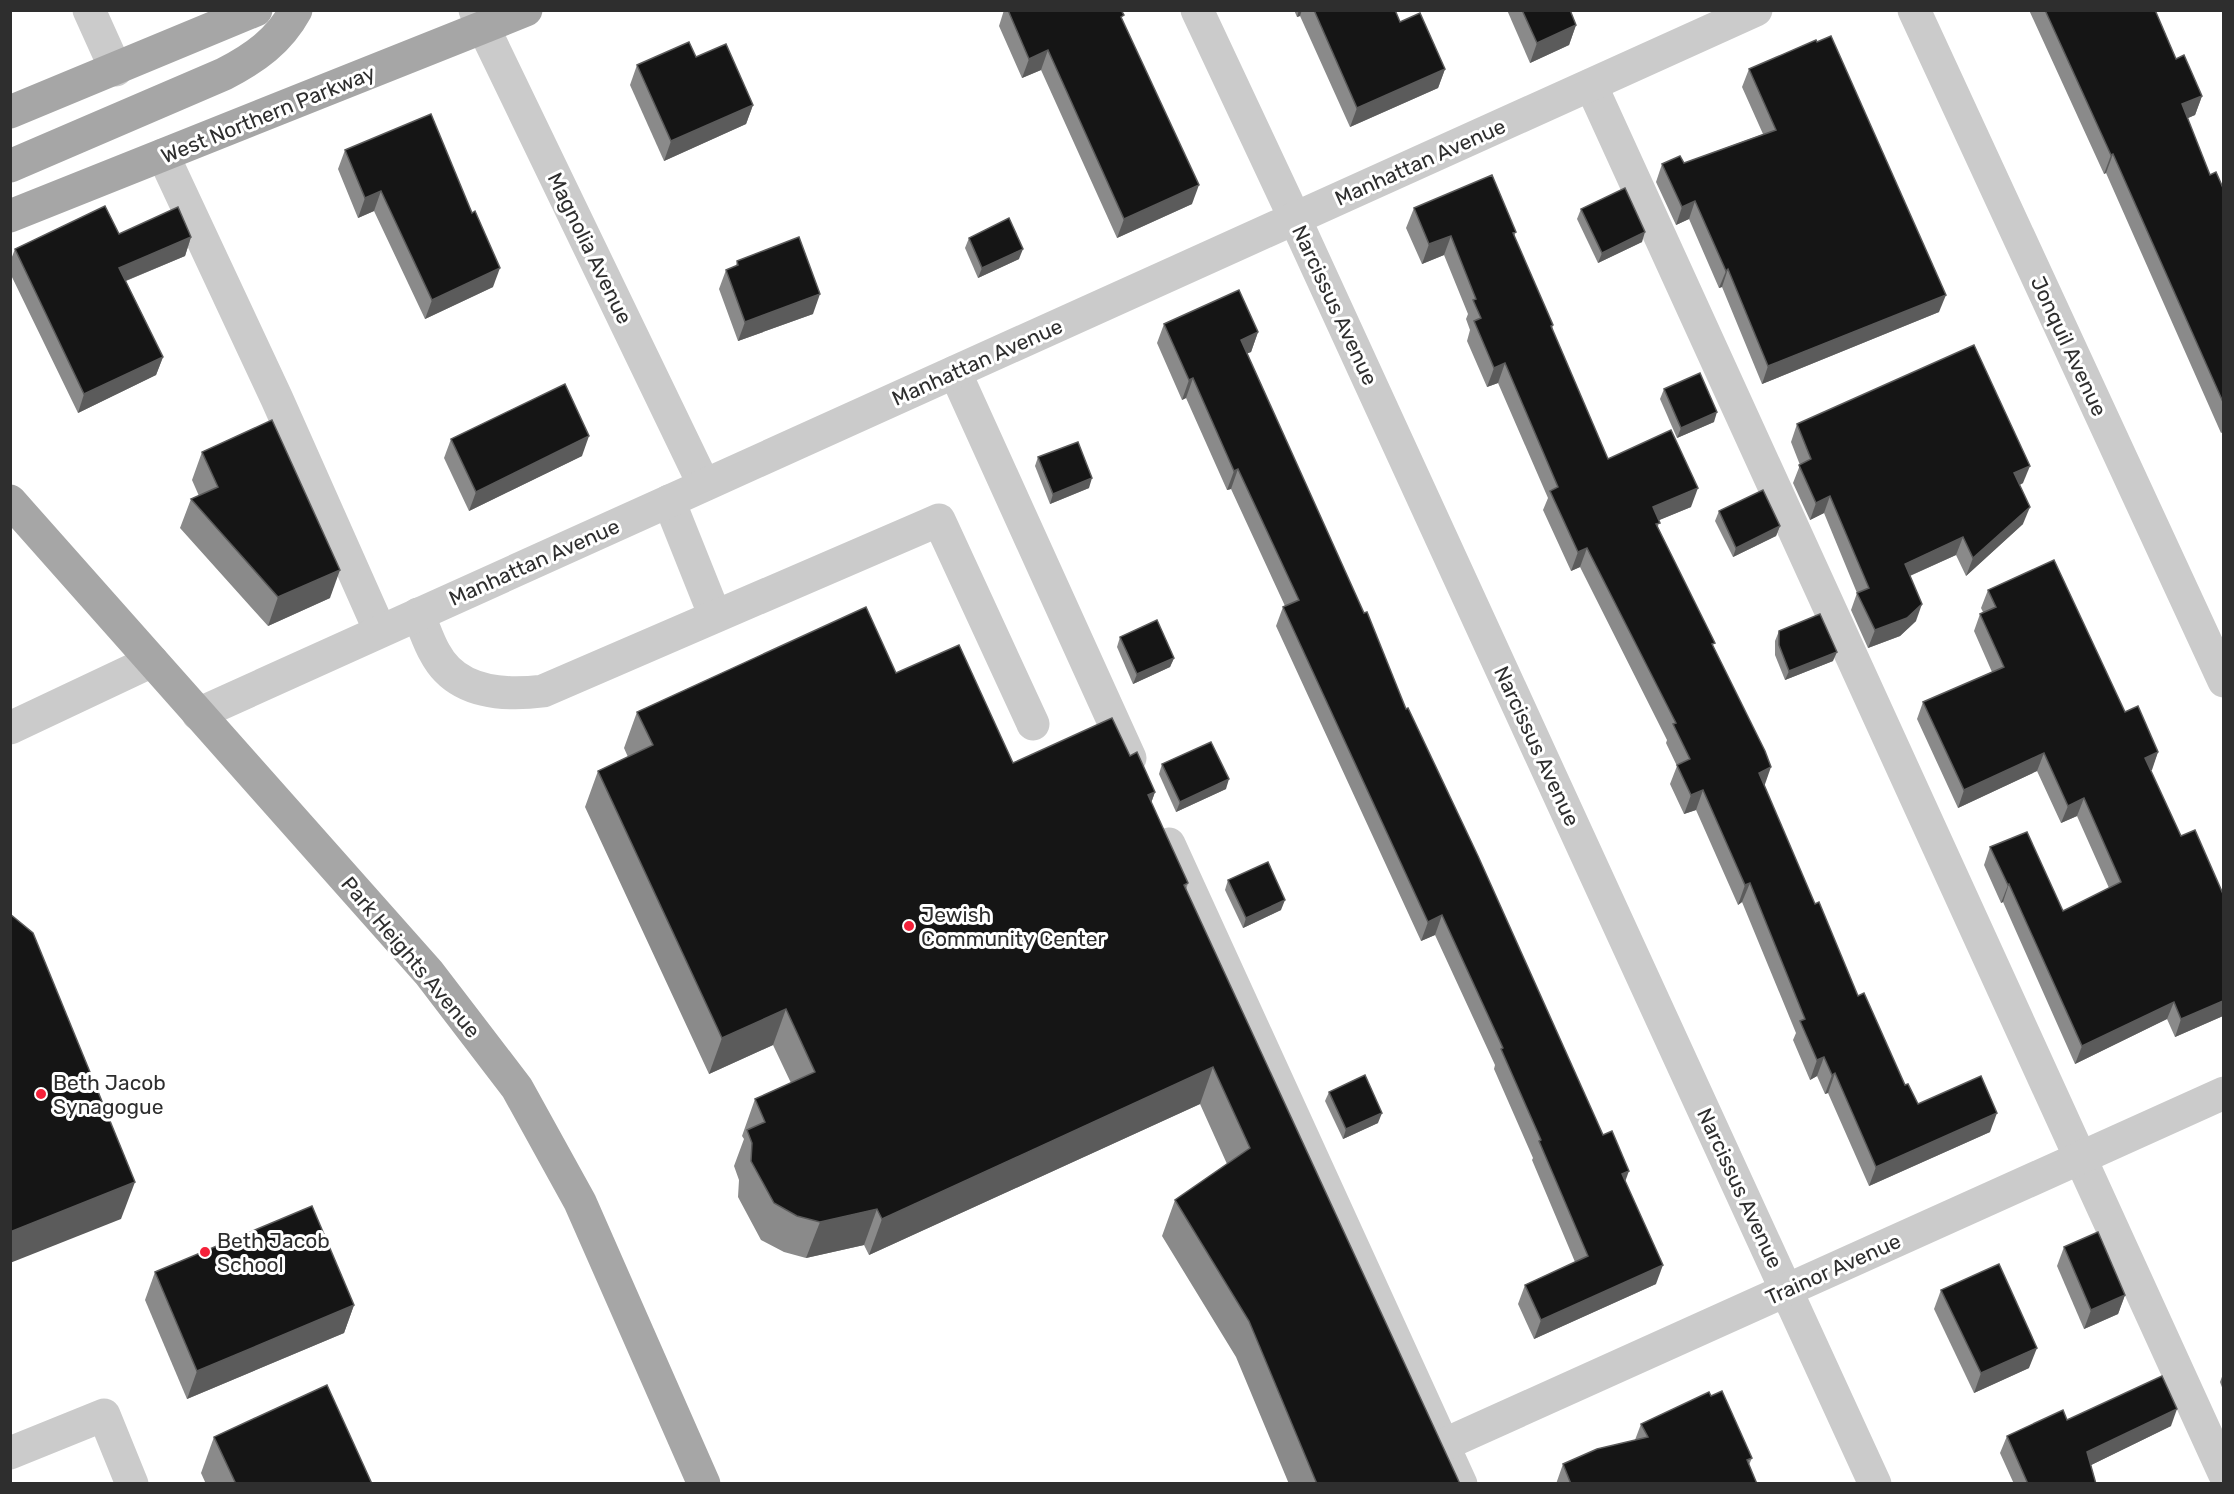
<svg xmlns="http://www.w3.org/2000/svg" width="2234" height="1494" font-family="Rubik,sans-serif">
	<rect width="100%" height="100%" fill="#fff"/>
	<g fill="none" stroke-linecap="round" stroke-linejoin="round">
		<g stroke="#cbcbcb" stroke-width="33">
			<path d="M89,10L116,70"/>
			<path d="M475,10L704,485"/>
			<path d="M1197,10L1295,219L1875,1484"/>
			<path d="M1914,10L2224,681"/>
			<path d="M1591,85L2224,1473"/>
			<path d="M163,155L277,399L380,631"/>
			<path d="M955,372L1130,758"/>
			<path d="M669,501L715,616"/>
			<path d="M418,614C424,627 428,641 435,653C456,693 503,696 543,691L939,520L1033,724"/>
			<path d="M198,714L1756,10"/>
			<path d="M10,728L152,661"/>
			<path d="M1169,844L1461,1484"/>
			<path d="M1443,1445L2224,1093"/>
			<path d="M10,1453L104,1415L132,1484"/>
		</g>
		<g stroke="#a6a6a6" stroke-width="33">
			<path d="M10,112L256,10"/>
			<path d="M10,166L224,74C255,58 279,41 296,10"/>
			<path d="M10,216L526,10"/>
			<path d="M10,501L429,973L517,1088L580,1202L704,1484"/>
		</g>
	</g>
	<g fill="#8a8a8a">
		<path d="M1004,10H1121L1122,19L1192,204L1117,238L1041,70L1022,78L999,26Z"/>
		<path d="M1294,10H1395L1400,22L1445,69L1438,88L1350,127L1300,16L1297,17Z"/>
		<path d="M1507,10H1570L1576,25L1569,45L1530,63Z"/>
		<path d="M2029,10H2155L2176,59L2202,96L2195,115L2187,118L2210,175L2223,188V432L2221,433L2106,173L2104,174Z"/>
		<path d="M637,65L753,105L746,124L664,161L630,85Z"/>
		<path d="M1749,69L1939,312L1762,384L1722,287L1719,288L1689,219L1676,225L1656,182L1662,164L1684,163L1763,134L1742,87Z"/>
		<path d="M345,150L493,287L425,319L374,211L358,218L338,169Z"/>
		<path d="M1414,208L1516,232L1514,236L1553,325L1552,329L1608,459L1691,507L1659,520L1658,527L1713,647L1764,786L1815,904L1858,996L1905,1085L1918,1104L1990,1132L1869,1186L1828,1093L1825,1094L1817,1076L1810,1080L1793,1040L1796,1033L1742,902L1738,905L1696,810L1684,814L1670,784L1677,766L1666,743L1667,740L1580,567L1571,571L1543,510L1548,498L1498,383L1487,387L1467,341L1470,330L1466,319L1468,314L1444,255L1422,264L1406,228Z"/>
		<path d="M1581,209L1642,242L1598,263L1577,219Z"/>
		<path d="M119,234L191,237L185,256L126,281L163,357L156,375L78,413L10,273V262L15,249Z"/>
		<path d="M969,238L1019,259L978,278L965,248Z"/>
		<path d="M737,261L813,314L738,341L719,289L726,270L736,266Z"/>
		<path d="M1164,324L1258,332L1251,352L1247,353L1406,709L1625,1182L1656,1284L1534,1339L1518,1304L1525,1285L1575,1262L1532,1160L1533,1158L1494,1069L1495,1065L1435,935L1421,941L1276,626L1283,607L1285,606L1231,489L1227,490L1186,398L1182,400L1157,343Z"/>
		<path d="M1664,389L1714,422L1677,438L1660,399Z"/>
		<path d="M1797,424L2023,483L2020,485L2023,524L1966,576L1956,555L1910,576L1916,621L1900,636L1868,648L1851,610L1857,593L1824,513L1810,520L1793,483L1800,465L1791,442Z"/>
		<path d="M451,439L582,456L469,511L444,458Z"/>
		<path d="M202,452L330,598L268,626L180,528L191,499L199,496L192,480Z"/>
		<path d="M1038,457L1089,488L1050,504L1035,466Z"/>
		<path d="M1719,511L1780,526L1776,536L1733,557L1715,521Z"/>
		<path d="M1988,590L2125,712L2158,752L2151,770L2223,1016L2175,1037L2167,1019L2075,1064L2003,902L2001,903L1984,865L1990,847L2063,911L2109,888L2077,816L2061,823L2037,771L1958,808L1917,719L1923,702L1992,672L1974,631L1980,614L1983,612L1981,608Z"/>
		<path d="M1779,631L1833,661L1785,680L1775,655V641Z"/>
		<path d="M1120,637L1174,658L1170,667L1133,684L1117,647Z"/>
		<path d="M896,673L1013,763L1130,756L1155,792L1151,803L1188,883L1186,890L1460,1484H1289L1236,1357L1162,1236L1175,1200L1227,1164L1200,1104L869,1255L864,1245L806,1258L784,1252L761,1240L738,1197L739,1180L734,1166L744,1139L742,1136L755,1099L791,1083L773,1045L709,1074L585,807L598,771L628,757L624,748L637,712Z"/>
		<path d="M1162,764L1226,789L1176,812L1159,774Z"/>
		<path d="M1228,880L1281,910L1243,928L1225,890Z"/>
		<path d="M1329,1092L1378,1123L1343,1139L1325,1101Z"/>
		<path d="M2064,1247L2125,1295L2118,1314L2084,1329L2057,1266Z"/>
		<path d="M155,1272L354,1305L344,1333L187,1399L145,1300Z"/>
		<path d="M1941,1290L2029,1368L1974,1393L1934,1309Z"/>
		<path d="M2223,1374V1390L2220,1382Z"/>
		<path d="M2067,1420L2171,1426L2091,1465L2096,1484H2014L2000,1453L2007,1436Z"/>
		<path d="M1641,1424L1752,1458L1749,1465L1757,1484H1556L1563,1464L1635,1440Z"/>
		<path d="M214,1437L372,1484H206L201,1473Z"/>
	</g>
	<g fill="#5b5b5b">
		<path d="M1299,10H1302L1300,16L1297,17Z"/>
		<path d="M1576,25L1569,45L1530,63L1537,43Z"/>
		<path d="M1048,50L1041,70L1022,78L1029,59Z"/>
		<path d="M1445,69L1438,88L1350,127L1357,108Z"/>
		<path d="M2202,96L2195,115L2175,124L2182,104Z"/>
		<path d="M753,105L746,124L664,161L671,141Z"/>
		<path d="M2113,154L2106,173L2104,174L2111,155Z"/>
		<path d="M1199,185L1192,204L1117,238L1124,219Z"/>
		<path d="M381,191L374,211L358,218L365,198Z"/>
		<path d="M1695,201L1689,219L1676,225L1682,207Z"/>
		<path d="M1645,232L1642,242L1598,263L1602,253Z"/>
		<path d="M1451,236L1444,255L1422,264L1429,244Z"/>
		<path d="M191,237L185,256L113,286L119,268Z"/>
		<path d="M1023,249L1019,259L978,278L982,268Z"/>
		<path d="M500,268L493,287L425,319L432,300Z"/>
		<path d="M1728,269L1722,287L1719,288L1726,271Z"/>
		<path d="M820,294L813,314L738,341L745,322Z"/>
		<path d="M1946,295L1939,312L1762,384L1768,366Z"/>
		<path d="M1258,332L1251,352L1234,359L1241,340Z"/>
		<path d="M163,357L156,375L78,413L84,394Z"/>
		<path d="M1505,363L1498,383L1487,387L1494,368Z"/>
		<path d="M1193,378L1186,398L1182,400L1189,380Z"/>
		<path d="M1717,412L1714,422L1677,438L1681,428Z"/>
		<path d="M589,436L582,456L469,511L476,492Z"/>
		<path d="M2030,466L2023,483L2008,490L2014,473Z"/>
		<path d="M1238,469L1231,489L1227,490L1234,471Z"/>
		<path d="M1092,478L1089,488L1050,504L1053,494Z"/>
		<path d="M1698,488L1691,507L1645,526L1653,507Z"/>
		<path d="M1830,496L1824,513L1810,520L1816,503Z"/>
		<path d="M2030,507L2023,524L1966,576L1973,558Z"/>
		<path d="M1780,526L1776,536L1733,557L1736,548Z"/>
		<path d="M1963,537L1956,555L1898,581L1905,564Z"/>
		<path d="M1587,548L1580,567L1571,571L1578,552Z"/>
		<path d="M340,570L330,598L268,626L278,597Z"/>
		<path d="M1922,604L1916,621L1900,636L1868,648L1875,630Z"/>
		<path d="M1837,652L1833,661L1785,680L1789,671Z"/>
		<path d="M1174,658L1170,667L1133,684L1137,674Z"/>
		<path d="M2158,752L2152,770L2139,776L2145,758Z"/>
		<path d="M2044,753L2037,771L1958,808L1964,790Z"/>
		<path d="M1771,767L1764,787L1759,773Z"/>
		<path d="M1229,779L1226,789L1176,812L1180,802Z"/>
		<path d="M1703,790L1696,810L1684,814L1691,795Z"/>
		<path d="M1155,792L1142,828L1148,795Z"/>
		<path d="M2084,798L2077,816L2061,823L2068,806Z"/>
		<path d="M1750,883L1742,902L1738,905L1745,885Z"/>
		<path d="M2009,884L2003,902L2001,903L2008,885Z"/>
		<path d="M1285,900L1281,910L1243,928L1246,918Z"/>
		<path d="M1442,915L1435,935L1421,941L1428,922Z"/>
		<path d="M2223,1001V1016L2175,1037L2181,1019Z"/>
		<path d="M2174,1002L2167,1019L2075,1064L2082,1046Z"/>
		<path d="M786,1009L773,1045L709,1074L722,1038Z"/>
		<path d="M1824,1057L1817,1076L1810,1080L1817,1060Z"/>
		<path d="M1213,1067L1200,1104L869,1255L882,1219Z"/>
		<path d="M1835,1073L1828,1093L1825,1094L1832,1075Z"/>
		<path d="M1382,1113L1378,1123L1343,1139L1346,1129Z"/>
		<path d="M1997,1113L1990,1132L1869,1186L1876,1167Z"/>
		<path d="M1629,1171L1622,1190V1174Z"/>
		<path d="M135,1182L121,1219L10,1263V1232Z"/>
		<path d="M877,1209L864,1245L806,1258L820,1222Z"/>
		<path d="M1663,1265L1656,1284L1534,1339L1541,1320Z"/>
		<path d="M2125,1295L2118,1314L2084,1329L2091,1310Z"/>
		<path d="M354,1305L344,1333L187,1399L197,1371Z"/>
		<path d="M2037,1348L2029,1368L1974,1393L1981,1373Z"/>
		<path d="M2177,1409L2171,1426L2081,1470L2087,1452Z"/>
	</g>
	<g fill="#151515" stroke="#5b5b5b" stroke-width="1.5">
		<path d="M1008,10H1121L1124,15L1121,17L1199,185L1124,219L1048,50L1029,59Z"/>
		<path d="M1314,10H1395L1400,22L1420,13L1445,69L1357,108Z"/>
		<path d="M1522,10H1570L1576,25L1537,43Z"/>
		<path d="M2045,10H2155L2176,59L2184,55L2202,96L2182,104L2210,175L2216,172L2223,188V402L2113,154L2111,155Z"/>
		<path d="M1831,36L1946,295L1768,366L1728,269L1726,271L1695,201L1682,207L1662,164L1680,156L1684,163L1776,130L1749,69L1816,40L1817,42Z"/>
		<path d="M689,42L696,57L726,44L753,105L671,141L637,65Z"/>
		<path d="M431,114L472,213L475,211L500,268L432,300L381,191L365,198L345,150Z"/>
		<path d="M1492,175L1516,232L1513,233L1553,325L1551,326L1608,459L1671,430L1698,488L1653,507L1660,523L1656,524L1715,643L1712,644L1765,751L1771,767L1759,773L1815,904L1819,902L1858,996L1864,993L1905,1085L1908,1084L1918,1104L1981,1076L1997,1113L1876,1167L1835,1073L1832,1075L1824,1057L1817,1060L1800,1021L1805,1019L1750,883L1745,885L1703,790L1691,795L1677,765L1690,759L1673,724L1676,723L1587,548L1578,552L1550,491L1558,487L1505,363L1494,368L1474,321L1481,318L1473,300L1476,299L1451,236L1429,244L1414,208Z"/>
		<path d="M1625,188L1645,232L1602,253L1581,209Z"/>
		<path d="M105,206L119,234L178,207L191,237L119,268L163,357L84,394L15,249Z"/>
		<path d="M1009,218L1023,249L982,268L969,238Z"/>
		<path d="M799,237L820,294L745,322L726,270L738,265L737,261Z"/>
		<path d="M1239,290L1258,332L1241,340L1364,613L1367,612L1406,709L1408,708L1478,856L1595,1117L1603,1135L1612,1131L1629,1171L1622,1174L1663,1265L1541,1320L1525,1285L1588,1256L1539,1141L1541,1140L1501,1049L1503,1048L1442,915L1428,922L1283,607L1299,600L1238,469L1234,471L1193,378L1189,380L1164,324Z"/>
		<path d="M1974,345L2030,466L2014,473L2030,507L1973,558L1963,537L1905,564L1922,604L1907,618L1875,630L1857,593L1869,588L1830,496L1816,503L1799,465L1811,459L1797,424Z"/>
		<path d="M1700,373L1717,412L1681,428L1664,389Z"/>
		<path d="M565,384L589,436L476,492L451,439Z"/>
		<path d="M272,420L340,570L278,597L191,499L218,487L202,452Z"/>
		<path d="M1078,442L1092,478L1053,494L1038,457Z"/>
		<path d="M1763,490L1780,526L1736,548L1719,511Z"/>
		<path d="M2054,560L2125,712L2138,706L2158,752L2145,758L2181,836L2195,830L2223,894V1001L2181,1019L2174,1002L2082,1046L2009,884L2008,885L1990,847L2027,832L2063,911L2121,882L2084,798L2068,806L2044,753L1964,790L1923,702L2004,667L1980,614L1996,607L1988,590Z"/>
		<path d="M866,607L896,673L959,645L1013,763L1112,718L1130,756L1137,752L1155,792L1148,795L1188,883L1184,885L1460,1484H1317L1249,1321L1175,1200L1250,1148L1213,1067L882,1219L877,1209L820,1222L797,1216L774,1203L751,1161L752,1143L747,1130L765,1122L755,1099L815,1072L786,1009L722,1038L598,771L653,745L637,712Z"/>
		<path d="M1820,614L1837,652L1789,671L1779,645V631Z"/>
		<path d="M1157,620L1174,658L1137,674L1120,637Z"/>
		<path d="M1211,742L1229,779L1180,802L1162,764Z"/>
		<path d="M1268,862L1285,900L1246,918L1228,880Z"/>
		<path d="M10,914L33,933L135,1182L10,1232Z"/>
		<path d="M1365,1075L1382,1113L1346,1129L1329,1092Z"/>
		<path d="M312,1206L354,1305L197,1371L155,1272Z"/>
		<path d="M2098,1232L2125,1295L2091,1310L2064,1247Z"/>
		<path d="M1999,1264L2037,1348L1981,1373L1941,1290Z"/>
		<path d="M2162,1376L2177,1409L2087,1452L2096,1484H2028L2007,1436L2063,1410L2067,1420Z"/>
		<path d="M327,1385L372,1484H236L214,1437Z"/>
		<path d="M1722,1391L1752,1458L1747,1460L1757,1484H1571L1563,1464L1597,1449L1648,1437L1641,1424L1709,1392L1711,1396Z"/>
	</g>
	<g fill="#f5213a" stroke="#fff" stroke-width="2">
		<circle cx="909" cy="926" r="6"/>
		<circle cx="41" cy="1094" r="6"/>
		<circle cx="205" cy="1252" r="6"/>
	</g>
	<g text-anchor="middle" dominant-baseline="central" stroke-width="6" stroke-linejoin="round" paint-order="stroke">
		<g font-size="21" fill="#2e2e2e" stroke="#fff">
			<text transform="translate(268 114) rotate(-22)">West Northern Parkway</text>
			<text transform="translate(1420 162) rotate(-24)">Manhattan Avenue</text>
			<text transform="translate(590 248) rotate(64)">Magnolia Avenue</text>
			<text transform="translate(1335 305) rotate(65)">Narcissus Avenue</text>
			<text transform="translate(2069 346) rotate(65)">Jonquil Avenue</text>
			<text transform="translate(977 362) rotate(-24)">Manhattan Avenue</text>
			<text transform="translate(534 562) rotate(-24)">Manhattan Avenue</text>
			<text transform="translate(1537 746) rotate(65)">Narcissus Avenue</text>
			<text transform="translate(411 957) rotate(50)">Park Heights Avenue</text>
			<text transform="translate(1740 1188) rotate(65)">Narcissus Avenue</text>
			<text transform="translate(1833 1269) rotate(-24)">Trainor Avenue</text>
		</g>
		<g font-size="21" fill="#2e2e2e" stroke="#fff" text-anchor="start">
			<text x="921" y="914">Jewish<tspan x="921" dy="24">Community Center</tspan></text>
			<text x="53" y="1082">Beth Jacob<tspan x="53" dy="24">Synagogue</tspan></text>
			<text x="217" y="1240">Beth Jacob<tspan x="217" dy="24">School</tspan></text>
		</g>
	</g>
	<rect width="2234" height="1494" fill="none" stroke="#2e2e2e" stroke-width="24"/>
</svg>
